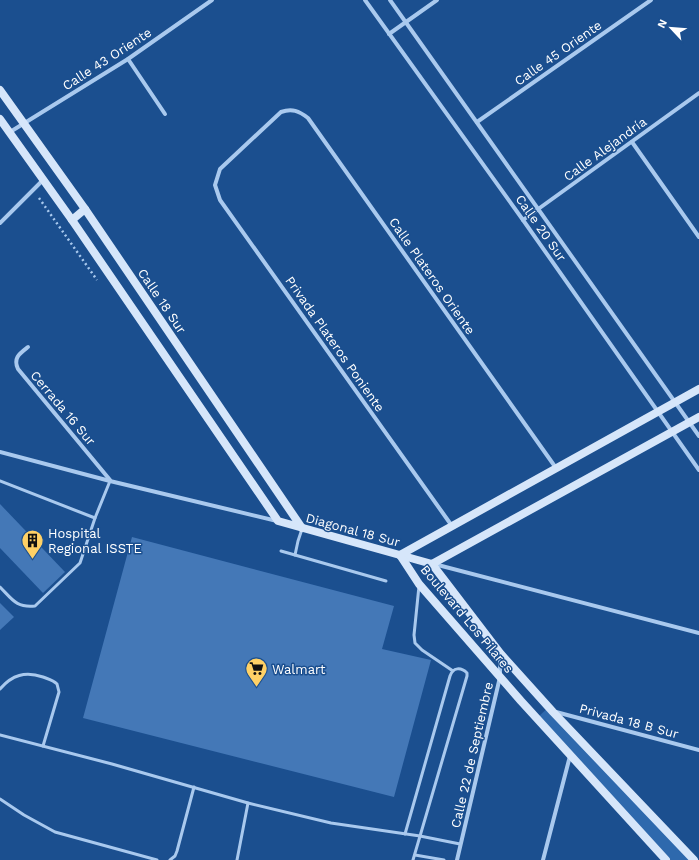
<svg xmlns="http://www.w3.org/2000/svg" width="699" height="860" font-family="'Work Sans',sans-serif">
	<rect width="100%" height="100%" fill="#1b4f8f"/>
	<path fill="#2e69ad" d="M551,705L693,860H671L538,717Z"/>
	<g fill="#4478b7">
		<path d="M0,504L65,572L43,593L0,548Z"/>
		<path d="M132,537L394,606L382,649L431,660L394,797L83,718Z"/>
		<path d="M0,603L14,617L0,630Z"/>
	</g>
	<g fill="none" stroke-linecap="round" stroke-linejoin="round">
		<path stroke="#a9c9ee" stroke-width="2.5" stroke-dasharray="2 3" stroke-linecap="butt" d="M39,198L97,280"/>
		<g stroke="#a9c9ee" stroke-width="3">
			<path d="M0,481L95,518"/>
			<path d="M281,551L386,581"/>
			<path d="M295,555L298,541L302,529"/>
			<path d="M419,586L414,635L415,643L422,650L453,671"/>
			<path d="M0,587C12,599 16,608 35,606L80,563L95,518L110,481"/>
			<path d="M0,689C12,675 25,671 43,677C48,679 53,680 57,684L59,692L43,746"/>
			<path d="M0,735L112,764L248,803L331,823L420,836L460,844"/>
			<path d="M0,799L24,815L55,832L157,860"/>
			<path d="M405,834L450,676C453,667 461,667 467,673V676L413,860"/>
			<path d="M415,855L444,860"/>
			<path d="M170,860L175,856L177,851L194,787"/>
			<path d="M237,860L248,803"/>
		</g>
		<g stroke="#a9c9ee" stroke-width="4">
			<path d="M365,0L523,220L699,470"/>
			<path d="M390,0L699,436"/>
			<path d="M389,34L437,0"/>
			<path d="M128,59L165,114"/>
			<path d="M477,122L651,0"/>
			<path d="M10,132L128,59L212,0"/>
			<path d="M632,142L699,237"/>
			<path d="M523,220L699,93"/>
			<path d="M0,223L43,180"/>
			<path d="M28,347C19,354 13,358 18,369L110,480"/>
			<path d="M0,452L110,481L277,521"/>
			<path d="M452,526L220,200L215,185L220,169L281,112C292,108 299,111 308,118L556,468"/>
			<path d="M434,564L699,633"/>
			<path d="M556,712L699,750"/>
			<path d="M457,860L500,677V654"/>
			<path d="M543,860L570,756"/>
		</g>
		<g stroke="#d6e6fa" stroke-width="8">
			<path d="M0,90L85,209L302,528"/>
			<path d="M0,119L72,220L278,521L432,564"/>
			<path d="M72,220L85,209"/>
			<path d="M400,555L419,584L521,701L666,860"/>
			<path d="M400,555L699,389"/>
			<path d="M432,564L500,653L553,712L694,860"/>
			<path d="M432,564L699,417"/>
		</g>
	</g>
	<defs>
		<symbol id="building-pin" viewBox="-11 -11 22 30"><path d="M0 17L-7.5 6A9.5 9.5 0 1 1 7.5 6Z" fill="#ffd166" stroke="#1b4f8f"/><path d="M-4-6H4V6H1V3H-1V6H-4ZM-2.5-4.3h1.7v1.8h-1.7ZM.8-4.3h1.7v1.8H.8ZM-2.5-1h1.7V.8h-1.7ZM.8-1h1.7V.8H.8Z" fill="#111"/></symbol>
		<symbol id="supermarket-pin" viewBox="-11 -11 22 30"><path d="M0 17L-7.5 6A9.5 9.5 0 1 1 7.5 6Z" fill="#ffd166" stroke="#1b4f8f"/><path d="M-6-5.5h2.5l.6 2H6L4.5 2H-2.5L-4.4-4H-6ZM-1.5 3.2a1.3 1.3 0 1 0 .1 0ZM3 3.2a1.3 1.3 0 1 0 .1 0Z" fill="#111"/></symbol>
	</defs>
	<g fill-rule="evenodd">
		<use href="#building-pin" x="20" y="528" width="25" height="34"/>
		<use href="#supermarket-pin" x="244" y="656" width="25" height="34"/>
	</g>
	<g text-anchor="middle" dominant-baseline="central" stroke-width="3" stroke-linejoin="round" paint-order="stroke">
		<g font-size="13" fill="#fff" stroke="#1b4f8f">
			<text transform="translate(558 53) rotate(-35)">Calle 45 Oriente</text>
			<text transform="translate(107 59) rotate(-33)">Calle 43 Oriente</text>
			<text transform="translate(605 149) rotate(-36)">Calle Alejandría</text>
			<text transform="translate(541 228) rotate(55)">Calle 20 Sur</text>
			<text transform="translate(432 276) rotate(55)">Calle Plateros Oriente</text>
			<text transform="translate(162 301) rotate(56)">Calle 18 Sur</text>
			<text transform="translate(335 344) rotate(55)">Privada Plateros Poniente</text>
			<text transform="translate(63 408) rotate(50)">Cerrada 16 Sur</text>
			<text transform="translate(353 530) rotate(15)">Diagonal 18 Sur</text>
			<text transform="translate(467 619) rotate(50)">Boulevard Los Pilares</text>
			<text transform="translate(629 721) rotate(15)">Privada 18 B Sur</text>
			<text transform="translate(472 755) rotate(-77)">Calle 22 de Septiembre</text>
		</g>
		<g font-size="13" fill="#fff" stroke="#1b4f8f" text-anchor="start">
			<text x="48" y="533">Hospital<tspan x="48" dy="15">Regional ISSTE</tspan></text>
			<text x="272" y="669">Walmart</text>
		</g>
	</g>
	<g transform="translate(671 28) rotate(296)" stroke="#1b4f8f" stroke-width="3" paint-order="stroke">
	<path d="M0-3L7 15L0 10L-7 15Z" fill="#ffffff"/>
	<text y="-6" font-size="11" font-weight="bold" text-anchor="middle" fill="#ffffff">N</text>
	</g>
</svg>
